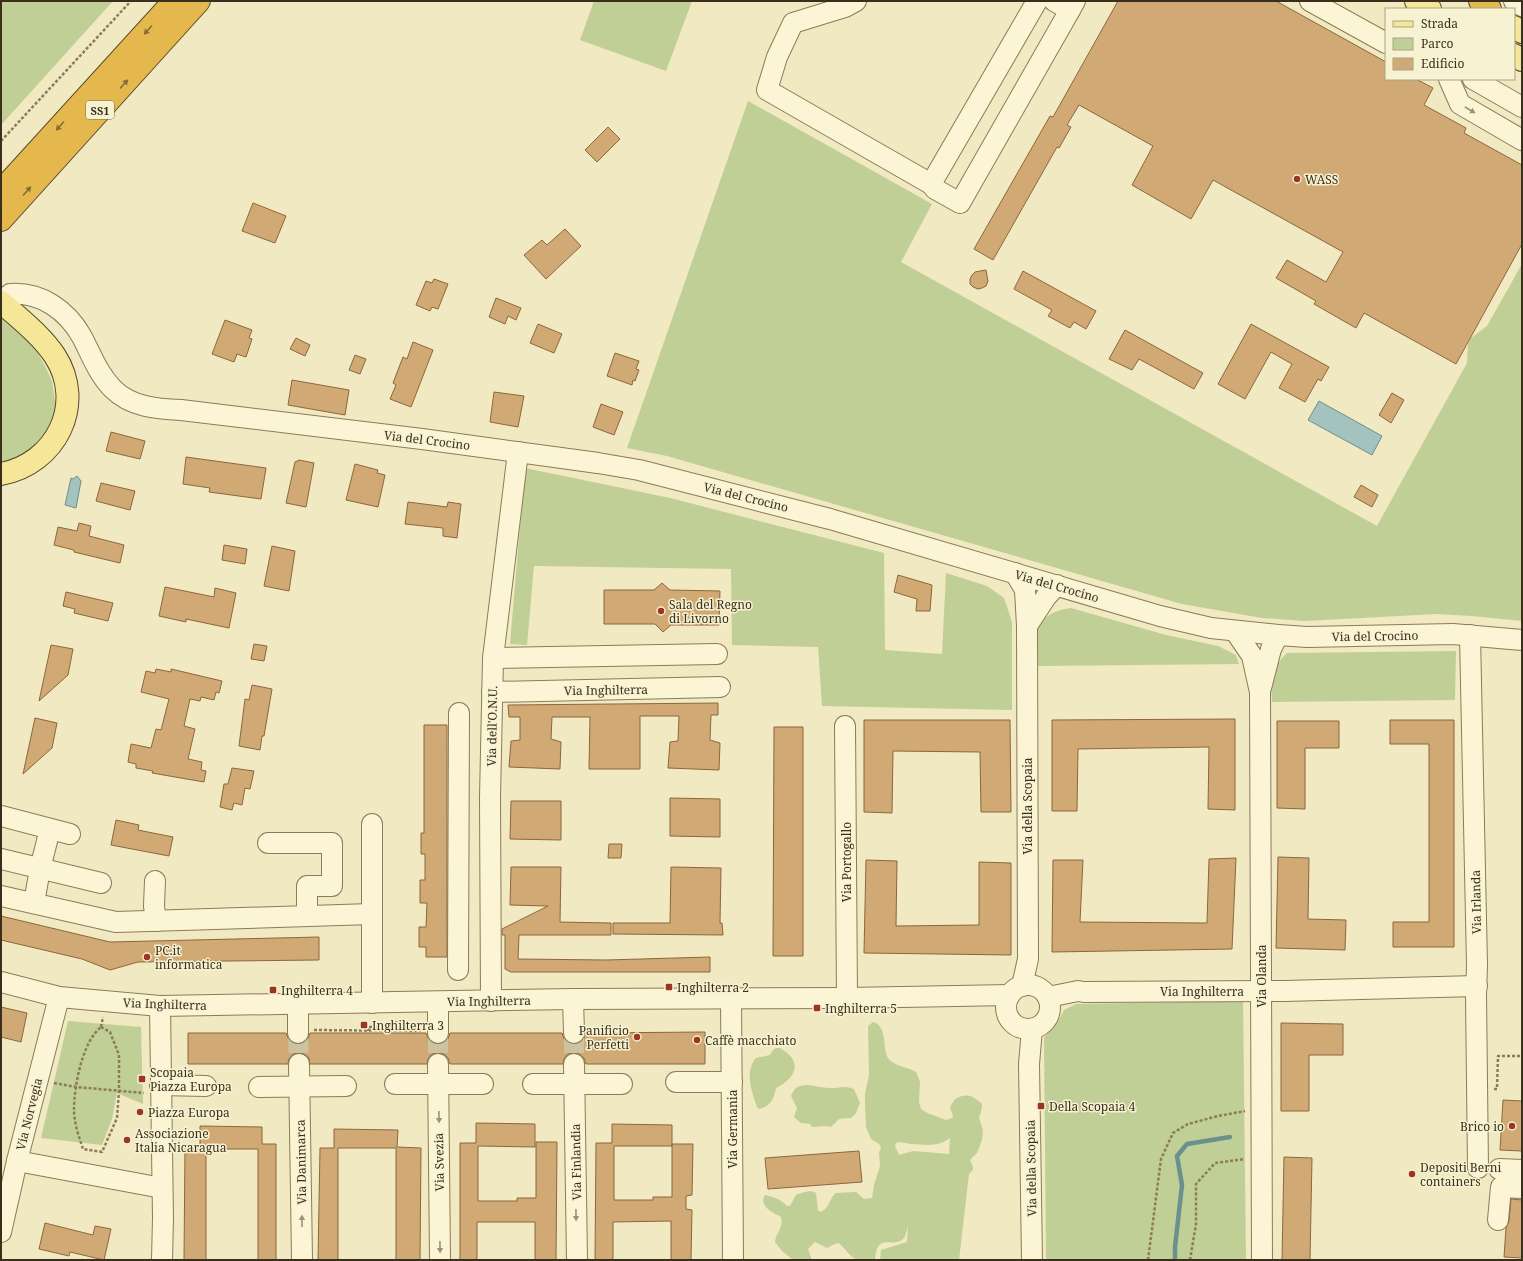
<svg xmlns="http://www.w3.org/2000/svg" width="1523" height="1261" font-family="'Noto Serif',serif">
	<rect width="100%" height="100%" fill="#f0e9c1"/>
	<g fill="#c0cf95" fill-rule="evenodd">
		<path d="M1,1H113L1,125Z"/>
		<path d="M594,1H692L666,71L580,40Z"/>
		<path d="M748,101L932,204L901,262L1377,526L1467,363L1468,344L1471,338L1487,326L1522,264V621L1472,616L1436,614L1305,621L1262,618L1182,604L667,456L627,448Z"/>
		<path d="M1,318L34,346L44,364L52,381L56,407L47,437L15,462L1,464Z"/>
		<path d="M525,468L670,498L884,553L885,650L942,654L946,573L987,586L1004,598L1012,622V710L822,706L818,647L732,645L731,569L534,566L527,645L510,644Z"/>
		<path d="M1071,608L1166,635L1218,646L1236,655L1239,664L1039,666L1037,665C1037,657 1034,637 1036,631C1043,615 1056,610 1071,608Z"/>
		<path d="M1456,651L1455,700L1272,702C1271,678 1269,671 1287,653Z"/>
		<path d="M1243,1001L1246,1260H1046L1044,1037L1057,1023L1064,1010L1076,1004Z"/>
		<path d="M68,1021L141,1027L143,1104L117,1093L112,1119L102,1145L41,1138Z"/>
		<path d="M873,1022C888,1026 882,1048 888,1058C893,1066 908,1067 916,1072L920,1082L919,1102L921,1109L927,1113L946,1120L952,1118L953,1116L950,1107L955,1099C967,1093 972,1095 982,1104V1108L979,1118L983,1130L982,1140L977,1153L970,1160L973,1167V1170L969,1174L959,1260H880L881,1250L907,1242L908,1226C907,1229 906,1235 904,1238C893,1250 877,1230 875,1260C849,1260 856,1260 839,1243L835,1244L827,1248L815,1242L808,1249L812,1260H793L782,1251L775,1242C776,1232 784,1228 781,1217C773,1213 758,1206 765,1195C774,1197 780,1199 787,1206H790L796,1195C802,1193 810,1189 816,1193L818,1210L820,1212C830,1209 829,1198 836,1193L856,1192L864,1199L872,1198L874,1185L880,1166L879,1153L881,1147L879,1144L871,1139L866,1127L865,1103V1094L869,1075L868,1026ZM950,1138L949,1154L913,1151L899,1155L895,1146L896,1143C902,1141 907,1144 912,1144C926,1145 938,1147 950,1138Z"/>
		<path d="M776,1048H780C803,1061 797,1077 776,1088C774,1099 771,1106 759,1109L757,1107C752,1092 744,1072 756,1058L770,1055L773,1050Z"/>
		<path d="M808,1085C816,1086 824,1088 832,1088C841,1088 844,1085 854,1089L860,1103L856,1113L851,1118L839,1119L831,1127L825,1126L812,1127L810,1124L801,1123L794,1117L797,1108L791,1096C796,1086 797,1086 808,1085Z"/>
	</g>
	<g fill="#a4c3be" stroke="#6a918d">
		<path d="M1319,401L1382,436L1372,455L1308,420Z"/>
		<path d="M77,476L81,481L76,508L65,505L71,478L73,479Z"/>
	</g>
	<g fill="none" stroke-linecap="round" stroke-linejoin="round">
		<path stroke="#6a918d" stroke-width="4.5" d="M1175,1260V1247L1182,1185L1177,1156L1187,1144L1230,1137"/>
	</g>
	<g fill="#d1a975" stroke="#8c673c">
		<path d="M1118,1H1276L1386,62V79H1416L1433,88L1424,105L1466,128L1464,133L1522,165V244L1456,364L1364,313L1356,328L1314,304L1316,301L1276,278L1287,260L1326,282L1343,252L1213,180L1191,219L1132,185L1153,146L1079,105L1067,125L1071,127L1059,148L1057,147L993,260L974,249L1050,116L1053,117Z"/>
		<path d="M608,127L620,139L597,162L585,150Z"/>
		<path d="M253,203L286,216L275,243L242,231Z"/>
		<path d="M565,229L581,246L546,279L524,255L542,240L547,245Z"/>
		<path d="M986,270L988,281L986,286L982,288L978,289L973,287L970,284V279L972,275L975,272Z"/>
		<path d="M1023,271L1096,311L1086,329L1074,322L1070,328L1048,316L1052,310L1014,289Z"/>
		<path d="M434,279L448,284L438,309L432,307L430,311L416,305L426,281L432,283Z"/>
		<path d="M496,298L521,308L516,320L508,316L505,324L489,317Z"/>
		<path d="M225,320L252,330L249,338L252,339L246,357L237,354L234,362L212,354Z"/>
		<path d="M538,324L562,334L554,353L530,343Z"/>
		<path d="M1251,324L1329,367L1321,381L1318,379L1305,402L1279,388L1292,364L1271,352L1245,399L1218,384Z"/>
		<path d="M1125,330L1203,373L1194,389L1139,359L1132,370L1109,359Z"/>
		<path d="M296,338L310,345L305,356L290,349Z"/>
		<path d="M413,342L433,350L411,407L390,399L396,385L393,383L403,357L407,359Z"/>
		<path d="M615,353L639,361L636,369L639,370L635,381L633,380L632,385L607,376Z"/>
		<path d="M355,355L366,359L360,374L349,370Z"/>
		<path d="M292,380L349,390L345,415L288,405Z"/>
		<path d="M494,392L524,396L518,427L490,422Z"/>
		<path d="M1392,393L1404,400L1391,423L1379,415Z"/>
		<path d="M601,404L623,412L614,435L593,427Z"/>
		<path d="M111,432L145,441L140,459L106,451Z"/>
		<path d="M186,457L266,468L261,499L209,492L210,488L183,484Z"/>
		<path d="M299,460L314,463L306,507L286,503L295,462Z"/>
		<path d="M355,464L378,470L377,473L385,475L378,507L346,500Z"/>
		<path d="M101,483L135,491L130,510L96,501Z"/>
		<path d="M1361,485L1378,495L1372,507L1354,497Z"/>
		<path d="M408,502L447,507L448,502L461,504L457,538L443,536V528L405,524Z"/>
		<path d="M79,523L91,526L89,536L124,545L120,563L74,552V550L54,545L58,527L77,531Z"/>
		<path d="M224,545L247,549L245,564L222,560Z"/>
		<path d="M272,546L295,551L289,591L264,586Z"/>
		<path d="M898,575L932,585L930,611H916L917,599L894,592Z"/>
		<path d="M662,583L670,590L720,591L719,625H671L663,632L655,624H604V590H654Z"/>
		<path d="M165,587L214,597L215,588L236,593L229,628L186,619V622L159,616Z"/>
		<path d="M66,592L113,603L108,621L74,613L75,609L63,606Z"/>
		<path d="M254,644L267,646L264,661L251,659Z"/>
		<path d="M51,645L73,649L68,675L39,701Z"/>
		<path d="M156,669L171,672V669L222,681L219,693L216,692L214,700L201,697L200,701L190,699L184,726L195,729L188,759L202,762L201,770L206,771L204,782L152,773L153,771L136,768V764L128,762L131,744L151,748L156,729L161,730L169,699L141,692L146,671L155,673Z"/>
		<path d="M252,685L272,689L264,736H262L260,750L239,746L245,699L249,700Z"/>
		<path d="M718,703V715H711L710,740L720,743L719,770L668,768L670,742L678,741L679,716H640V769H589L590,717H552L551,739L561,742L560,769L509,767L511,741L520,740V717H509L508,705Z"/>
		<path d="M35,718L57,723L52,748L23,774Z"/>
		<path d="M1235,719V810L1208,809L1209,747L1078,749L1077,811H1052V720Z"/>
		<path d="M864,720H1010L1011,812H981L980,752L893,751L892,813L864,812Z"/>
		<path d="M1390,720H1454V947H1393V922H1429V744H1390Z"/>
		<path d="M1277,721H1339V748H1305V809L1277,808Z"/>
		<path d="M424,725H447V957H426V947H419V927H426L427,903H420V880H425V854H421V833H424Z"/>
		<path d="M774,727H803V956H773Z"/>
		<path d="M232,768L254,771L250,789L245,788L242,805L234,803L232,810L220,807L224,784H228Z"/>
		<path d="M670,798L720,799V837L670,836Z"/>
		<path d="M511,801H561V840L510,839Z"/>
		<path d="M116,820L139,825L138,830L173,837L169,856L111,845Z"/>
		<path d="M609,844H622L621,858H608Z"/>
		<path d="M1278,857L1309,858L1308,919L1346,920L1345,950L1276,948Z"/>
		<path d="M1236,858L1232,949L1052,952L1053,860H1083L1080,922L1207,923L1209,859Z"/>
		<path d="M866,860L897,861L896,926L979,925V862L1011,863V955L864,953Z"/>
		<path d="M511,867H561L560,922L611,923V935H519L518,959L606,960L710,957V972H511L505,969V935H502V929L548,906L510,905Z"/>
		<path d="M671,867L721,868L720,923H722L723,935L613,934V923H670Z"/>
		<path d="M1,916L110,942L319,937V960L138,962L110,970L82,959L1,940Z"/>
		<path d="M1,1007L27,1013L21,1042L1,1037Z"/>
		<path d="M1281,1023L1343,1024V1055H1309V1111H1281Z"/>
		<path d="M705,1032V1064H586L584,1058L579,1054L574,1053L568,1054L564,1059L563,1064H450L448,1058L444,1054L438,1053L432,1054L428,1059L427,1064H310L309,1058L304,1054L299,1053L293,1054L289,1059L288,1064H188V1033H286L288,1038L292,1043L298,1044L303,1043L308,1039L310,1033H426L428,1038L432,1043L438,1044L443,1043L448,1039L450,1033H562L564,1039L569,1043L574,1044L580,1043L584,1038L585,1033Z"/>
		<path d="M1503,1100L1522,1101V1151L1500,1150Z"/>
		<path d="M476,1123L535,1124V1147L478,1146V1201H517V1198H536V1142H557L556,1260H535V1222H477V1260H460V1143H476Z"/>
		<path d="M612,1124L672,1125V1146H614V1200H653V1197H672V1144H693L692,1195L686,1196V1209L692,1210L691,1260H671V1221L613,1222V1260H595L596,1143H612Z"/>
		<path d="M200,1126L262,1127V1144H276V1260H258V1149H206V1260H184L185,1145H200Z"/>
		<path d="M334,1129L398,1130L397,1147L421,1148L420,1260H396V1148H338V1260H318L320,1148H334Z"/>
		<path d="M859,1151L862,1182L768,1189L765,1158Z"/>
		<path d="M1284,1157L1312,1158L1310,1260H1282Z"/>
		<path d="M1511,1199L1522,1200V1258L1504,1257L1506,1228L1509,1221Z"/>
		<path d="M45,1223L93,1235L95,1226L111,1229L104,1260L70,1252L69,1256L39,1249Z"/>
	</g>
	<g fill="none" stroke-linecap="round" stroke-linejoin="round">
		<g stroke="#ccc4a0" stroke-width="20" stroke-dasharray="20 10" stroke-linecap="butt">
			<path d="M298,1033L299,1064"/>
			<path d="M438,1033V1064"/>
			<path d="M574,1033V1064"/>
		</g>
		<defs>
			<g id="minor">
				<path d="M856,1L845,7L793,23L777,57L767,90L931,184L1037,1"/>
				<path d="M1054,1L1070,10L1075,1"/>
				<path d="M1310,1L1386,43"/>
				<path d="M1514,1L1522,6"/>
				<path d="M1449,79L1460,104L1522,140"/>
				<path d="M1473,79L1522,107"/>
				<path d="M931,184L935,189L960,203L1070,10"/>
				<path d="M10,294C41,292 67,310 82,337C91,354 98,374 113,389C131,407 157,409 181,410L422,439L598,463L639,470L830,519L1160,616L1211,628L1278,635L1307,637L1453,634L1522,640"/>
				<path d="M1015,573L1025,590L1027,626L1028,959L1022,986"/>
				<path d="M1027,626L1046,597L1057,585"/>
				<path d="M1235,631L1252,656L1260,692L1262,1260"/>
				<path d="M1470,635L1477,965L1476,995L1478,1168"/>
				<path d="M493,658L717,654"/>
				<path d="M1261,688L1271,649L1278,635"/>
				<path d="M492,692L720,687"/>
				<path d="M845,726L847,998"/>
				<path d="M1,816L70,834"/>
				<path d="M268,843H332V886H307V916"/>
				<path d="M1,859L101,883"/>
				<path d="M155,881L154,906L156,921"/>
				<path d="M1,896L116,922L372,914"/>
				<path d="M34,903L40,869L50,829"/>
				<path d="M458,970L459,713"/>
				<path d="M1,982L59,997L160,1006L573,999L847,998L1010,995"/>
				<circle cx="1028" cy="1007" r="22"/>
				<path d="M1048,997L1078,991L1084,992L1284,991L1477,986"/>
				<path d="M731,998L733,1260"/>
				<path d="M573,999L574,1033"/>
				<path d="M491,1001L490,798L493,658L518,452"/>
				<path d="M372,1003V824"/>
				<path d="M298,1004V1033"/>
				<path d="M160,1006L163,1218L162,1260"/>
				<path d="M1032,1029L1029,1064L1032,1260"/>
				<path d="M438,1033V1002"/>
				<path d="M299,1064L302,1260"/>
				<path d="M438,1064L440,1260"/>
				<path d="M574,1064L577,1260"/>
				<path d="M676,1082H732"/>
				<path d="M395,1084H483"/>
				<path d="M533,1084H622"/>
				<path d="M160,1085L206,1086"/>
				<path d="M259,1087L346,1086"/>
				<path d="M17,1161L162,1188"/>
				<path d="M1499,1169L1522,1170"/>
				<path d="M1498,1220L1501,1187L1522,1188"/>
				<path d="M1,1232L17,1161L59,997"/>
			</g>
			<g id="major">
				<path d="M1416,1L1430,9"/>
				<path d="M1514,27L1522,32"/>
				<path d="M1514,55L1522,60"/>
				<path d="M1,302C20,319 41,335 55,356C86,404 56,464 1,474"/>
			</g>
			<g id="highway">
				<path d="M1480,1L1490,9"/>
				<path d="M1,191L174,1"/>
				<path d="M1,220L199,1"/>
			</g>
		</defs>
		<use href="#minor" stroke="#8b7b58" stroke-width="22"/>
		<use href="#major" stroke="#58472c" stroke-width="24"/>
		<use href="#highway" stroke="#58472c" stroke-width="24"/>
		<g stroke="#8b7b58" stroke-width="2.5" stroke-dasharray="3 2" stroke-linecap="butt">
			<path d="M1,141L131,1"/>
			<path d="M101,1027L110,1032L119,1055V1091L117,1118L102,1152L83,1149C79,1137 74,1123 74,1110C74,1087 82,1042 101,1027Z"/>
			<path d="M101,1027L103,1017"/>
			<path d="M314,1030L421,1031"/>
			<path d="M368,1031V1027H396V1021H394"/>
			<path d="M54,1083L76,1087L144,1093"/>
			<path d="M1494,1089H1497L1498,1056H1522"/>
			<path d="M1148,1260L1161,1159L1173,1133L1188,1124L1218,1116L1245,1111"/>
			<path d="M1190,1260L1196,1224V1184L1215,1163L1245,1159"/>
		</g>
		<use href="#minor" stroke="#fbf5d5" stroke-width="20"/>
		<use href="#major" stroke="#f6e697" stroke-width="22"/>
		<use href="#highway" stroke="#e5b84d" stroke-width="22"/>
	</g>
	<defs><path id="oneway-solid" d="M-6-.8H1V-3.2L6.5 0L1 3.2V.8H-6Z"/></defs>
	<g fill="#876d33">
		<use href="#oneway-solid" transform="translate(148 30) rotate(132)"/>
		<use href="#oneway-solid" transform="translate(124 84) rotate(-48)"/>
		<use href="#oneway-solid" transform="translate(60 126) rotate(132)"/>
		<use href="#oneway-solid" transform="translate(27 191) rotate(-48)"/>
	</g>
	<g fill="#9a9279">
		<use href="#oneway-solid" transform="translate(1470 110) rotate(30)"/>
		<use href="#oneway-solid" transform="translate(439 1117) rotate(89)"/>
		<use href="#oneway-solid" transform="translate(576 1215) rotate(89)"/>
		<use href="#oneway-solid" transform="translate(302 1221) rotate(-91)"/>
		<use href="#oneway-solid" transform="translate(440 1247) rotate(89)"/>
	</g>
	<g fill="#9d3524" stroke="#f7f2d1" stroke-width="1.5">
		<circle cx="1297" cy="179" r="4"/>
		<circle cx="661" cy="611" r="4"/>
		<circle cx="147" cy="957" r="4"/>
		<rect x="665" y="983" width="8" height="8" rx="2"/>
		<rect x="269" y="986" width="8" height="8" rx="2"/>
		<rect x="813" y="1004" width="8" height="8" rx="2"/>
		<rect x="360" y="1021" width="8" height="8" rx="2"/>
		<circle cx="637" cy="1037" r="4"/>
		<circle cx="697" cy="1040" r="4"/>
		<rect x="138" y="1075" width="8" height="8" rx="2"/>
		<rect x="1037" y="1102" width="8" height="8" rx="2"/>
		<circle cx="140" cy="1112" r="4"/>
		<circle cx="1512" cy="1126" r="4"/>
		<circle cx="127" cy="1140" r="4"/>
		<circle cx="1412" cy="1174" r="4"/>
	</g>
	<g text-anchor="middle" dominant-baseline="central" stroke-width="3" stroke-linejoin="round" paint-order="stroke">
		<rect fill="#f7f2d1" stroke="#736a53" stroke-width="1" x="86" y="101" width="28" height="18" rx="3"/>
		<g font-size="11" font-weight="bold" fill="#3a2f1d">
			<text x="100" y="110">SS1</text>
		</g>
		<g font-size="12" fill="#3a2f1d" stroke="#f7f2d1" text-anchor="start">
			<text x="1305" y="179">WASS</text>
			<text x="669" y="604">Sala del Regno<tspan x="669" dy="14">di Livorno</tspan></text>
			<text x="155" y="950">PC.it<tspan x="155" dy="14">informatica</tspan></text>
			<text x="677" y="987">Inghilterra 2</text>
			<text x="281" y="990">Inghilterra 4</text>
			<text x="825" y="1008">Inghilterra 5</text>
			<text x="372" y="1025">Inghilterra 3</text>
			<text x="629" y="1030" text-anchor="end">Panificio<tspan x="629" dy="14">Perfetti</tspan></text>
			<text x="705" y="1040">Caffè macchiato</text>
			<text x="150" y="1072">Scopaia<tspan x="150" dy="14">Piazza Europa</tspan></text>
			<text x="1049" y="1106">Della Scopaia 4</text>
			<text x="148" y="1112">Piazza Europa</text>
			<text x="1504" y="1126" text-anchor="end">Brico io</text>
			<text x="135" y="1133">Associazione<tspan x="135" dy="14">Italia Nicaragua</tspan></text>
			<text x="1420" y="1167">Depositi Berni<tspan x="1420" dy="14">containers</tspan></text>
		</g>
		<g font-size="12" fill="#3a2f1d" stroke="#f7f2d1">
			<text transform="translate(427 440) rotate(7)">Via del Crocino</text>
			<text transform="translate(746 497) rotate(14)">Via del Crocino</text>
			<text transform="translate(1057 586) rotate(16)">Via del Crocino</text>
			<text transform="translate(1375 636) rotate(-1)">Via del Crocino</text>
			<text transform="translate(606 690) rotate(-1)">Via Inghilterra</text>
			<text transform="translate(492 726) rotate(-89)">Via dell'O.N.U.</text>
			<text transform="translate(1027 806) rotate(-90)">Via della Scopaia</text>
			<text transform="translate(846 862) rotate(-90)">Via Portogallo</text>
			<text transform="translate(1476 902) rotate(-91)">Via Irlanda</text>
			<text transform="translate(1261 976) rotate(-90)">Via Olanda</text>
			<text x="1202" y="991">Via Inghilterra</text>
			<text transform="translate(489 1001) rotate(-1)">Via Inghilterra</text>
			<text transform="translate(165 1004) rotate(2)">Via Inghilterra</text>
			<text transform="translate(29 1114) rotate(-76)">Via Norvegia</text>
			<text transform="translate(732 1129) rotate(-90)">Via Germania</text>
			<text transform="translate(301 1162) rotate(-91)">Via Danimarca</text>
			<text transform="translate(439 1162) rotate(-91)">Via Svezia</text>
			<text transform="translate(576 1162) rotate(-91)">Via Finlandia</text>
			<text transform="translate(1031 1168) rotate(-91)">Via della Scopaia</text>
		</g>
	</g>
	<rect width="1523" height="1261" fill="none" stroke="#3a2f1d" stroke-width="4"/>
	<rect x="1385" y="8" width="130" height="72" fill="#f7f2d1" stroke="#aba489"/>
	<rect x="1393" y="21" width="20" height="6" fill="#f6e697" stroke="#aba489"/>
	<text x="1421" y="28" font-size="12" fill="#3a2f1d">Strada</text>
	<rect x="1393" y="38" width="20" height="12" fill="#c0cf95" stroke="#aba489"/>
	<text x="1421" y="48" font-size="12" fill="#3a2f1d">Parco</text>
	<rect x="1393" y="58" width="20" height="12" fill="#d1a975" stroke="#aba489"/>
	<text x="1421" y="68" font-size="12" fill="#3a2f1d">Edificio</text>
</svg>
